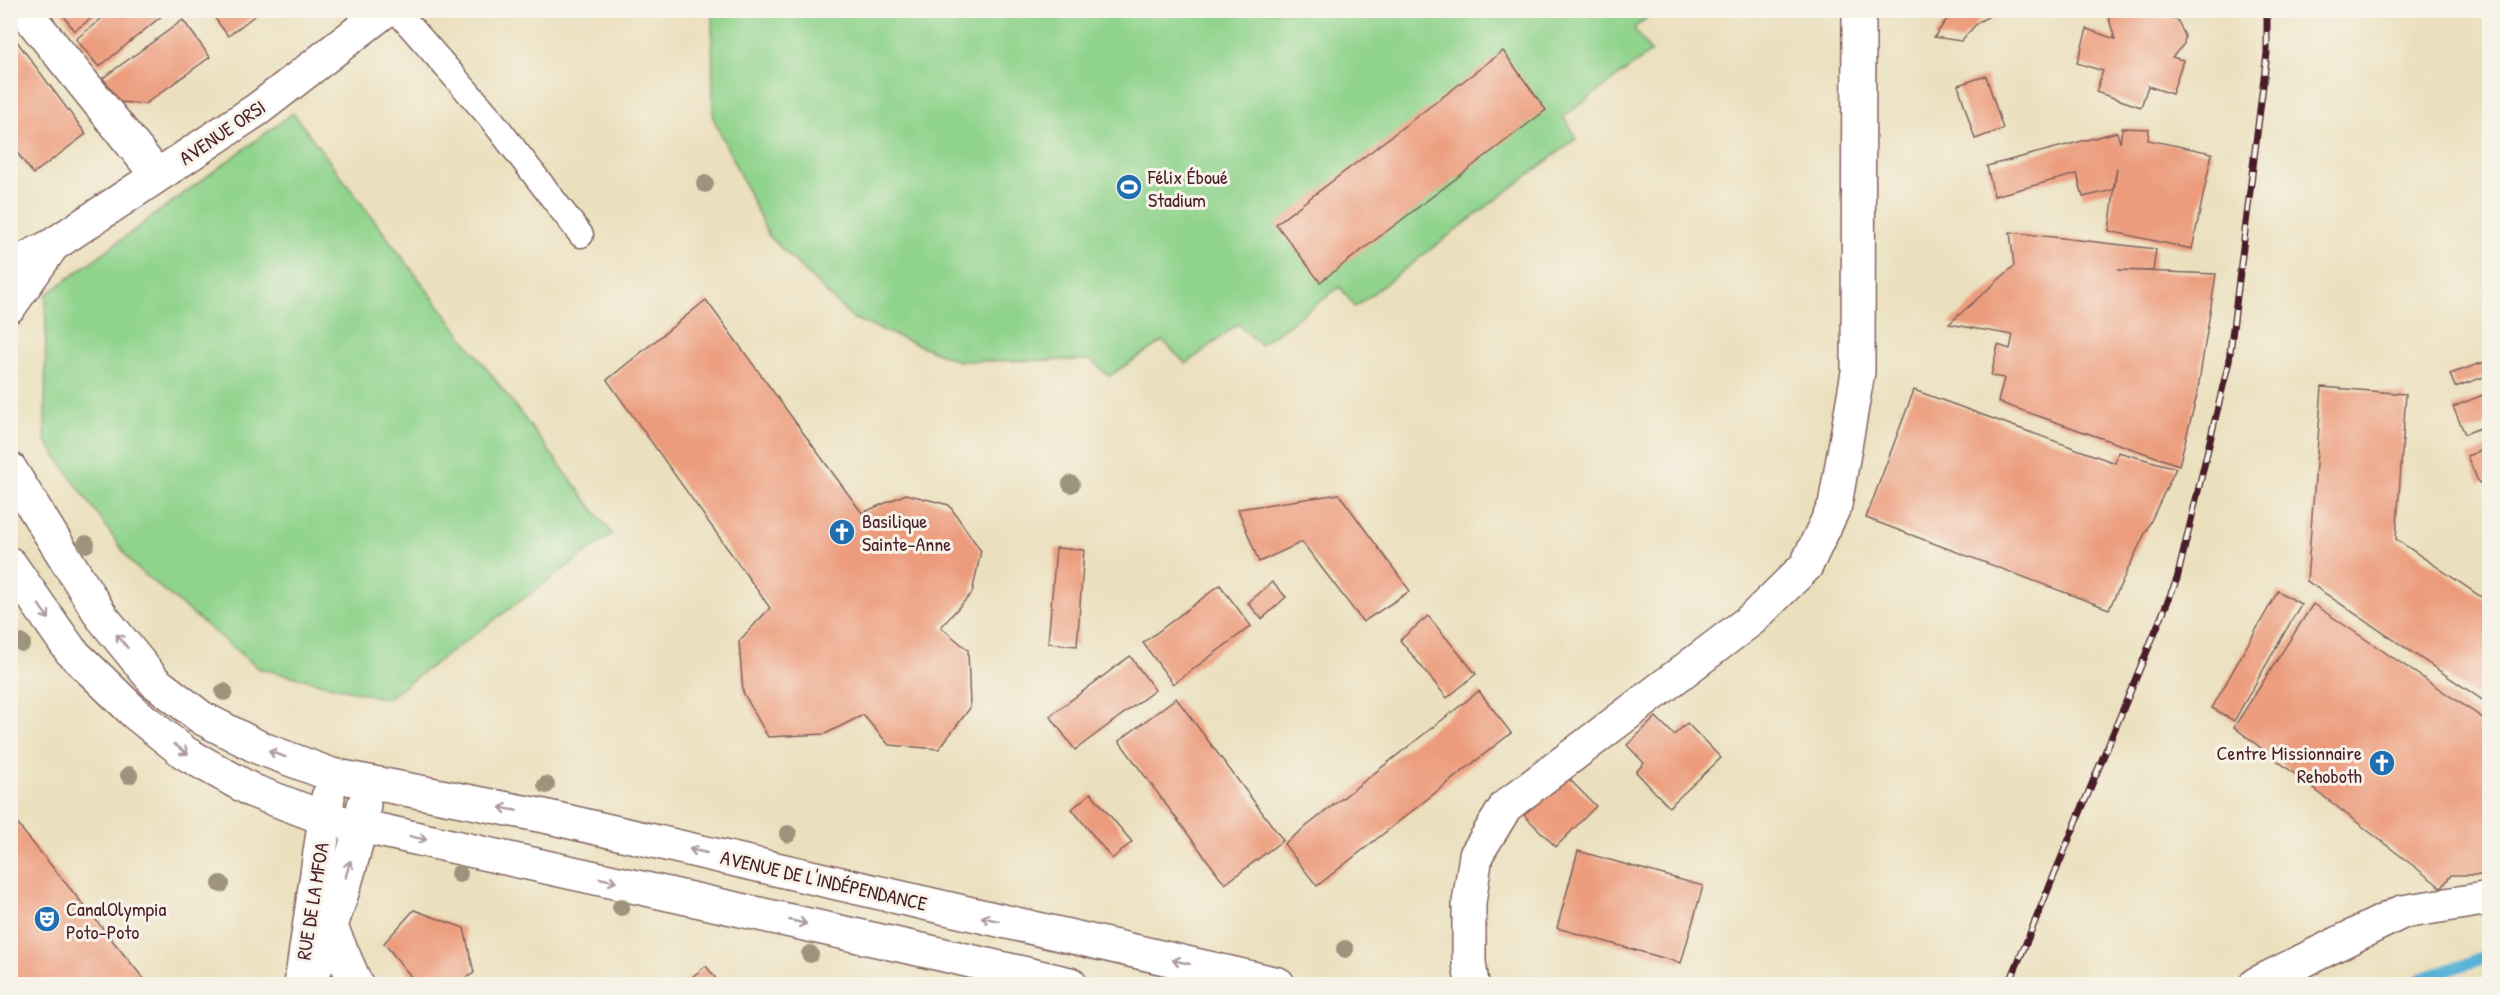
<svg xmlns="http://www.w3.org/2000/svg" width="2500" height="995" font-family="'Patrick Hand',sans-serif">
	<rect width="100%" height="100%" fill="#f7f3e8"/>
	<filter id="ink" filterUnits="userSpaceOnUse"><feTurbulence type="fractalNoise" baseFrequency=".0167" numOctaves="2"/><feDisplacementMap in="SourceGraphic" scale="12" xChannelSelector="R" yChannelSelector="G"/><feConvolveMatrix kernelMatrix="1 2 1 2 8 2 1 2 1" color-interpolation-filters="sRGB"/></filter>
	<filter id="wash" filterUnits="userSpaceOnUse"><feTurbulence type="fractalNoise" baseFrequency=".008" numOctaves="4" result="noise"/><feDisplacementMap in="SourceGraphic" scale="24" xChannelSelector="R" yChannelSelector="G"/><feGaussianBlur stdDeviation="1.35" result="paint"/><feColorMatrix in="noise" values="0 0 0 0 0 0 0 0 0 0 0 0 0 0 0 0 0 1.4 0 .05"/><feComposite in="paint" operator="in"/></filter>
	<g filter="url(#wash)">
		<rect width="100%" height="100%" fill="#ebe0be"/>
		<g fill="#8fd38c" stroke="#6c795c" stroke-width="1.5">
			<path d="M712,11H1656L1634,28L1651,52L1563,117L1577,138L1355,307L1340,287L1260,345L1238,324L1186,364L1163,341L1109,376L1091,360L958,361L852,318L769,236L713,118Z"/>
			<path d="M293,113L612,534L386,699L258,668L133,565L45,440L46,295Z"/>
		</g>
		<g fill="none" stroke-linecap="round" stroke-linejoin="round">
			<path stroke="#59b2d6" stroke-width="12" d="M2414,984L2420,979L2490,956"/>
		</g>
		<g id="blocks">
			<g fill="#ec9b7b">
				<path d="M60,10H103L74,31Z"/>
				<path d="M112,10H169L99,67L76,39Z"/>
				<path d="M209,10H262L228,36Z"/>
				<path d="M1957,10H2001L1978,22L1961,41L1934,37L1950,15Z"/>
				<path d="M2093,10H2152L2155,18H2172L2178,21L2185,36L2184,44L2172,57L2183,60L2172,94L2148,86L2141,107L2096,92L2103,71L2077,63L2087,29L2115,39L2107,12L2094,16Z"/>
				<path d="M183,20L210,57L145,104L120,102L103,78Z"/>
				<path d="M10,32L86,134L33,174L10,143Z"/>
				<path d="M1503,51L1546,110L1320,282L1276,224Z"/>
				<path d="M1986,76L2003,129L1975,139L1958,85Z"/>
				<path d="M2122,128L2149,129L2148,140L2212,153L2192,249L2109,231L2117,168L2113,190L2083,197L2077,174L1994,196L1987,166L2117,132L2120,143Z"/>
				<path d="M2010,232L2156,249L2153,271L2118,270L2216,274L2197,395L2179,465L1998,402L2004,378L1991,376L1998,345L2010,349L2013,335L1949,324L2014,266Z"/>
				<path d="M706,300L862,513L906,494L949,505L981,551L972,593L941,627L968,650L970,708L939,749L889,745L863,715L825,734L768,737L743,692L739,641L770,608L607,380Z"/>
				<path d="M2490,360V375L2455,387L2450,374Z"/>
				<path d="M2322,387L2406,394L2396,539L2490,603V705L2307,581Z"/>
				<path d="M1914,390L2115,463L2118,452L2176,468L2109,609L1866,518Z"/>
				<path d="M2490,392V424L2465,434L2453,407Z"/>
				<path d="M2490,447V478L2479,483L2467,456Z"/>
				<path d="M1339,494L1410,591L1363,622L1302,542L1259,562L1238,509Z"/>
				<path d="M1056,548L1084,550L1077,646L1048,643Z"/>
				<path d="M1272,582L1286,597L1262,619L1248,603Z"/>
				<path d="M1220,585L1251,626L1173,684L1143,643Z"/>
				<path d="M2278,591L2301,604L2234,721L2212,708Z"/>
				<path d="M2313,604L2490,723V875H2451L2442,888L2234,727Z"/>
				<path d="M1428,616L1476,674L1447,698L1400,640Z"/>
				<path d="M1130,656L1155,690L1075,750L1050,716Z"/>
				<path d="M1479,691L1511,733L1317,886L1284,844Z"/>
				<path d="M1176,698L1283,840L1225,884L1119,741Z"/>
				<path d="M1656,717L1674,735L1687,723L1721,758L1669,807L1636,772L1644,763L1627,745Z"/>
				<path d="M1565,775L1596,806L1556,847L1524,815Z"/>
				<path d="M1091,793L1132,842L1112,859L1072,809Z"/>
				<path d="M10,815L148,984H12Z"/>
				<path d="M1578,851L1703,886L1681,963L1557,928Z"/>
				<path d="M414,910L464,928L474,973L456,984H417L384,943Z"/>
				<path d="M706,966L720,984H683Z"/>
			</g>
		</g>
	</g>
	<g filter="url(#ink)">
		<use href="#blocks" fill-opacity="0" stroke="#82635e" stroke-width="1.5"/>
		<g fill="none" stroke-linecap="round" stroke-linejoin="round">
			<defs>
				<path id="lane" d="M396,10L488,115L581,235"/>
				<g id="street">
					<path d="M24,10L157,175"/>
					<path d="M322,907L356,984"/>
					<path d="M1472,984L1469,962V903L1476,855L1506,806L1752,619L1806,566L1835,505L1858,372L1859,10"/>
					<path d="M2256,984L2402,912L2490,898"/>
				</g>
				<g id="secondary">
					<path d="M10,267L53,245L258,109L386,10"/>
					<path d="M10,306L50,249"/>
					<path d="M10,469L102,617L155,682L202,718L260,748L332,775L544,816L1278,984"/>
					<path d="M10,564L71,651L135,713L185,753L253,791L324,818L940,954L1070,984"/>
					<path d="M317,965C336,913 355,859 364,805"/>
					<path d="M301,984L328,797"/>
				</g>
			</defs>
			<use href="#lane" stroke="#82635e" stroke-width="27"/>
			<use href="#street" stroke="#82635e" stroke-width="36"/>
			<use href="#secondary" stroke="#82635e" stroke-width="36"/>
			<use href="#lane" stroke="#fff" stroke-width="24"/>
			<use href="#street" stroke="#fff" stroke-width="33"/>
			<use href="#secondary" stroke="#fff" stroke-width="33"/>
			<defs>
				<path id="rail" d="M2009,984L2177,579L2229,361L2267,53V10"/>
			</defs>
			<use href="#rail" stroke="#4a1f2b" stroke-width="7"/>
			<use href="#rail" stroke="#f7f3e8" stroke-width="4.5" stroke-dasharray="14" stroke-linecap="butt"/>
		</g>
		<g fill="#9e947d">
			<circle cx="705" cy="184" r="9"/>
			<circle cx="1071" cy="484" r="9"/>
			<circle cx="86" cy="544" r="9"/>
			<circle cx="22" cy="643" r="9"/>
			<circle cx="224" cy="692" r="9"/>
			<circle cx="129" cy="775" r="9"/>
			<circle cx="546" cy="785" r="9"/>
			<circle cx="788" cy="834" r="9"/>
			<circle cx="459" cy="874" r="9"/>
			<circle cx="221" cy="884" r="9"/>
			<circle cx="621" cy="907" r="9"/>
			<circle cx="1345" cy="949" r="9"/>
			<circle cx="810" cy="954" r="9"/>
		</g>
		<defs><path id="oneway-shaft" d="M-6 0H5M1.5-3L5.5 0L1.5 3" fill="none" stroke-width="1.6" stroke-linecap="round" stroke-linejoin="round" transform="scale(1.5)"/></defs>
		<g stroke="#ae9aa0">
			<use href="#oneway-shaft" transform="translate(44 612) rotate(55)"/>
			<use href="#oneway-shaft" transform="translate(122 641) rotate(-129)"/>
			<use href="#oneway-shaft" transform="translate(181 749) rotate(36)"/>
			<use href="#oneway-shaft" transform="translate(277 754) rotate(-159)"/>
			<use href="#oneway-shaft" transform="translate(508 809) rotate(-169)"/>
			<use href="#oneway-shaft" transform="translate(418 838) rotate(12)"/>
			<use href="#oneway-shaft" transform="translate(698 851) rotate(-167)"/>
			<use href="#oneway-shaft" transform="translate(348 869) rotate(-74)"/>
			<use href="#oneway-shaft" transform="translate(608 880) rotate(13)"/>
			<use href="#oneway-shaft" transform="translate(990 919) rotate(-167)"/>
			<use href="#oneway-shaft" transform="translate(798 922) rotate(13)"/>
			<use href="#oneway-shaft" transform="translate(1181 962) rotate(-167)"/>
		</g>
	</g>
	<defs>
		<symbol id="stadium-disc" viewBox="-11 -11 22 22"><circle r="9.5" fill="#1f6fb2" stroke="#f7f3e8"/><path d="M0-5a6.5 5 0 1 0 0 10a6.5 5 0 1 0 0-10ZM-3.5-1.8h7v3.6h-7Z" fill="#fff"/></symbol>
		<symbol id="church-disc" viewBox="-11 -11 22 22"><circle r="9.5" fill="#1f6fb2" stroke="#f7f3e8"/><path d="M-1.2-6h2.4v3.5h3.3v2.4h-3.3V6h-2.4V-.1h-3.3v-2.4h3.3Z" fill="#fff"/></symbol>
		<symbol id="theatre-disc" viewBox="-11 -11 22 22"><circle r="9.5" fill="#1f6fb2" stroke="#f7f3e8"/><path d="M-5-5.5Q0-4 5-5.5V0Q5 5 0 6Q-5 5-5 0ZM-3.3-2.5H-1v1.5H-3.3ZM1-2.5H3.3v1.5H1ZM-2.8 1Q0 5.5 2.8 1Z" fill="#fff"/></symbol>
	</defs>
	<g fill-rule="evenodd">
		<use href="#stadium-disc" x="1114" y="172" width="30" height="30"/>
		<use href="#church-disc" x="827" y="517" width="30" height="30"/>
		<use href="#church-disc" x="2367" y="748" width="30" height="30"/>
		<use href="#theatre-disc" x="32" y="904" width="30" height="30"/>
	</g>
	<g text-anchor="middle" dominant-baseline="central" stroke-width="6" stroke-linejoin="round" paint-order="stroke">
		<g font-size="20" fill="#4a1f2b" stroke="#f7f3e8">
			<text transform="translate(222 132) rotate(-34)">AVENUE ORSI</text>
			<text transform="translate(824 880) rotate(13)">AVENUE DE L'INDÉPENDANCE</text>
			<text transform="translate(312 901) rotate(-81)">RUE DE LA MFOA</text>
		</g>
		<g font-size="20" fill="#4a1f2b" stroke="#f7f3e8" text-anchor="start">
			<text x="1148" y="176">Félix Éboué<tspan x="1148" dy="23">Stadium</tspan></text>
			<text x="862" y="520">Basilique<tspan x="862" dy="23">Sainte-Anne</tspan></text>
			<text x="2362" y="752" text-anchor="end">Centre Missionnaire<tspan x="2362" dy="23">Rehoboth</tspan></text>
			<text x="66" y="908">CanalOlympia<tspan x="66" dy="23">Poto-Poto</tspan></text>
		</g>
	</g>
	<rect width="2500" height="995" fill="none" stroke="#f7f3e8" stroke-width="36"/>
</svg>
